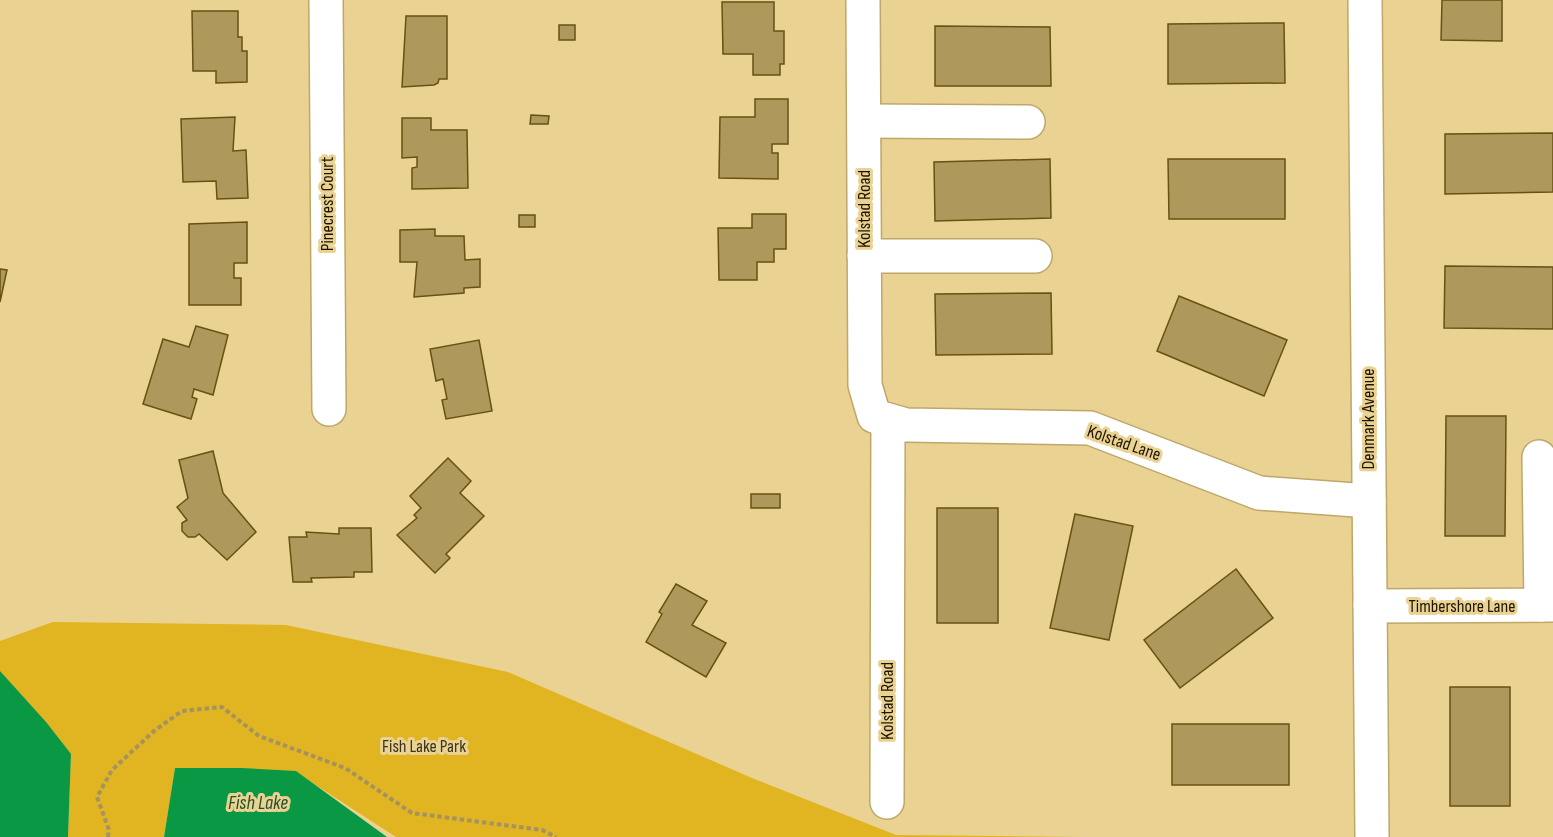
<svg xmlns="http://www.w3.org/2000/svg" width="1553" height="837" font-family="'Sofia Sans Condensed',sans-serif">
	<rect width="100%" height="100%" fill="#ead293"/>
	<path fill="#e1b422" d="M53,622L286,625L508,672L752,778L896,835L1084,837H396L308,780L242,768H175L164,837H68L71,754L0,672V641Z"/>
	<g fill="#0a9844">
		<path d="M0,671L46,722L71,754L68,837H0Z"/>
		<path d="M175,768H242L296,771L387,837H164Z"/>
	</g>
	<g fill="#af985b" stroke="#685210" stroke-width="1.5">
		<path d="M1442,0H1502V41L1441,40Z"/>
		<path d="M722,2H774V31H784V64H780V75H753V54H723Z"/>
		<path d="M192,11H238V37H242V51H247V82L216,83V71H193Z"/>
		<path d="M406,16H447V79H439L438,83L434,85L402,87Z"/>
		<path d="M1284,23L1285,83L1168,84V24Z"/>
		<rect x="559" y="25" width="16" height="15"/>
		<path d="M935,26L1050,27L1051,86H935Z"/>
		<path d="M755,99H788V144H772V153H778V179L719,178L720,117H755Z"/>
		<path d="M531,115L549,116L548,124H530Z"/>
		<path d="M235,117L233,151L246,150L248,198L217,199L216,181L183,182L181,119Z"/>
		<path d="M402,118H431V130H467L468,188L412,189V168L417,167V157L402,158Z"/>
		<path d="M1553,133V192L1445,194V134Z"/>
		<path d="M1050,159L1051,218L935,221L934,162Z"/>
		<path d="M1168,159H1285V219H1169Z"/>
		<path d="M752,214H786V249H774V262H757V280H719L718,228H752Z"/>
		<rect x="519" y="215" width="16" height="12"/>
		<path d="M247,222V263H234V278H241V305H189V224Z"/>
		<path d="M435,229V236H464L465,260L480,259V287L464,288V293L414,297L417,262H400V230Z"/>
		<path d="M1445,266L1553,267V329L1444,328Z"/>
		<path d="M0,269L7,270L0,302Z"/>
		<path d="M1051,293L1052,354L936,355L935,294Z"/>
		<path d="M1179,296L1287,340L1264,396L1157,351Z"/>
		<path d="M196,326L228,335L213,395L194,389L192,397L197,399L191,419L143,404L163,339L189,347Z"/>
		<path d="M479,340L492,411L446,419L442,400L447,399L443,379L436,381L430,349Z"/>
		<path d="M1446,416H1506L1505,536H1445Z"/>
		<path d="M213,451L223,493L256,532L227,560L199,534L195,537H188L182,531V523L187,520L177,507L188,498L179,460Z"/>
		<path d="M448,458L471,481L460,493L484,516L446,554L450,558L435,573L397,535L417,518L414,515L421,508L410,496Z"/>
		<rect x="751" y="494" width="29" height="14"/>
		<rect x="937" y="508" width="61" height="115"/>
		<path d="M1075,514L1133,526L1109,640L1050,628Z"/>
		<path d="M339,528H371L372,572H354V577L311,578L312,582H293L289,537H307L306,532L339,534Z"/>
		<path d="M1236,569L1273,618L1180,688L1144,640Z"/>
		<path d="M676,584L707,601L692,625L726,643L706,677L646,642L662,614L659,612Z"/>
		<rect x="1450" y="687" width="60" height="119"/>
		<rect x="1172" y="724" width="117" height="61"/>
	</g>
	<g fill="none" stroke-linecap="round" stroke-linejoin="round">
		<defs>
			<g id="minor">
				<path d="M326,0L329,409"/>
				<path d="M863,0L865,385L874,416L906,425L1090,428L1259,493L1369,501"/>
				<path d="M1365,0L1372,837"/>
				<path d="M864,121L1028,122"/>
				<path d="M864,256H1035"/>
				<path d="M1539,457L1541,605"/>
				<path d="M1370,606L1553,605"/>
				<path d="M887,802L888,420"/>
			</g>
		</defs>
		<use href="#minor" stroke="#bea769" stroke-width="36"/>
		<path stroke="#a49261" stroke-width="4" stroke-dasharray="4.5 3" stroke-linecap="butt" d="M108,837L109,830L97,797L112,770L154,731L182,711L222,707L259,736L345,768L412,813L542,830L556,837"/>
		<use href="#minor" stroke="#fff" stroke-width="33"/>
	</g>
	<g text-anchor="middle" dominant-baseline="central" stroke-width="6" stroke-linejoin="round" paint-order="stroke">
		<g font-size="18" fill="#1c1400" stroke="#ead293">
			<text transform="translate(327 204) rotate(-90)">Pinecrest Court</text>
			<text transform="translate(864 209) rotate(-90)">Kolstad Road</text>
			<text transform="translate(1368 419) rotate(-90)">Denmark Avenue</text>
			<text transform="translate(1124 443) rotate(19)">Kolstad Lane</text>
			<text x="1462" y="606">Timbershore Lane</text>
			<text transform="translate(887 701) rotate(-90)">Kolstad Road</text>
		</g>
		<g font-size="18" fill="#3b331c" stroke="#ead293">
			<text x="424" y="746">Fish Lake Park</text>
		</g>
		<g font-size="20" font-style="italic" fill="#23512e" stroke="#ead293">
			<text x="258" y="803">Fish Lake</text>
		</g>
	</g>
</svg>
